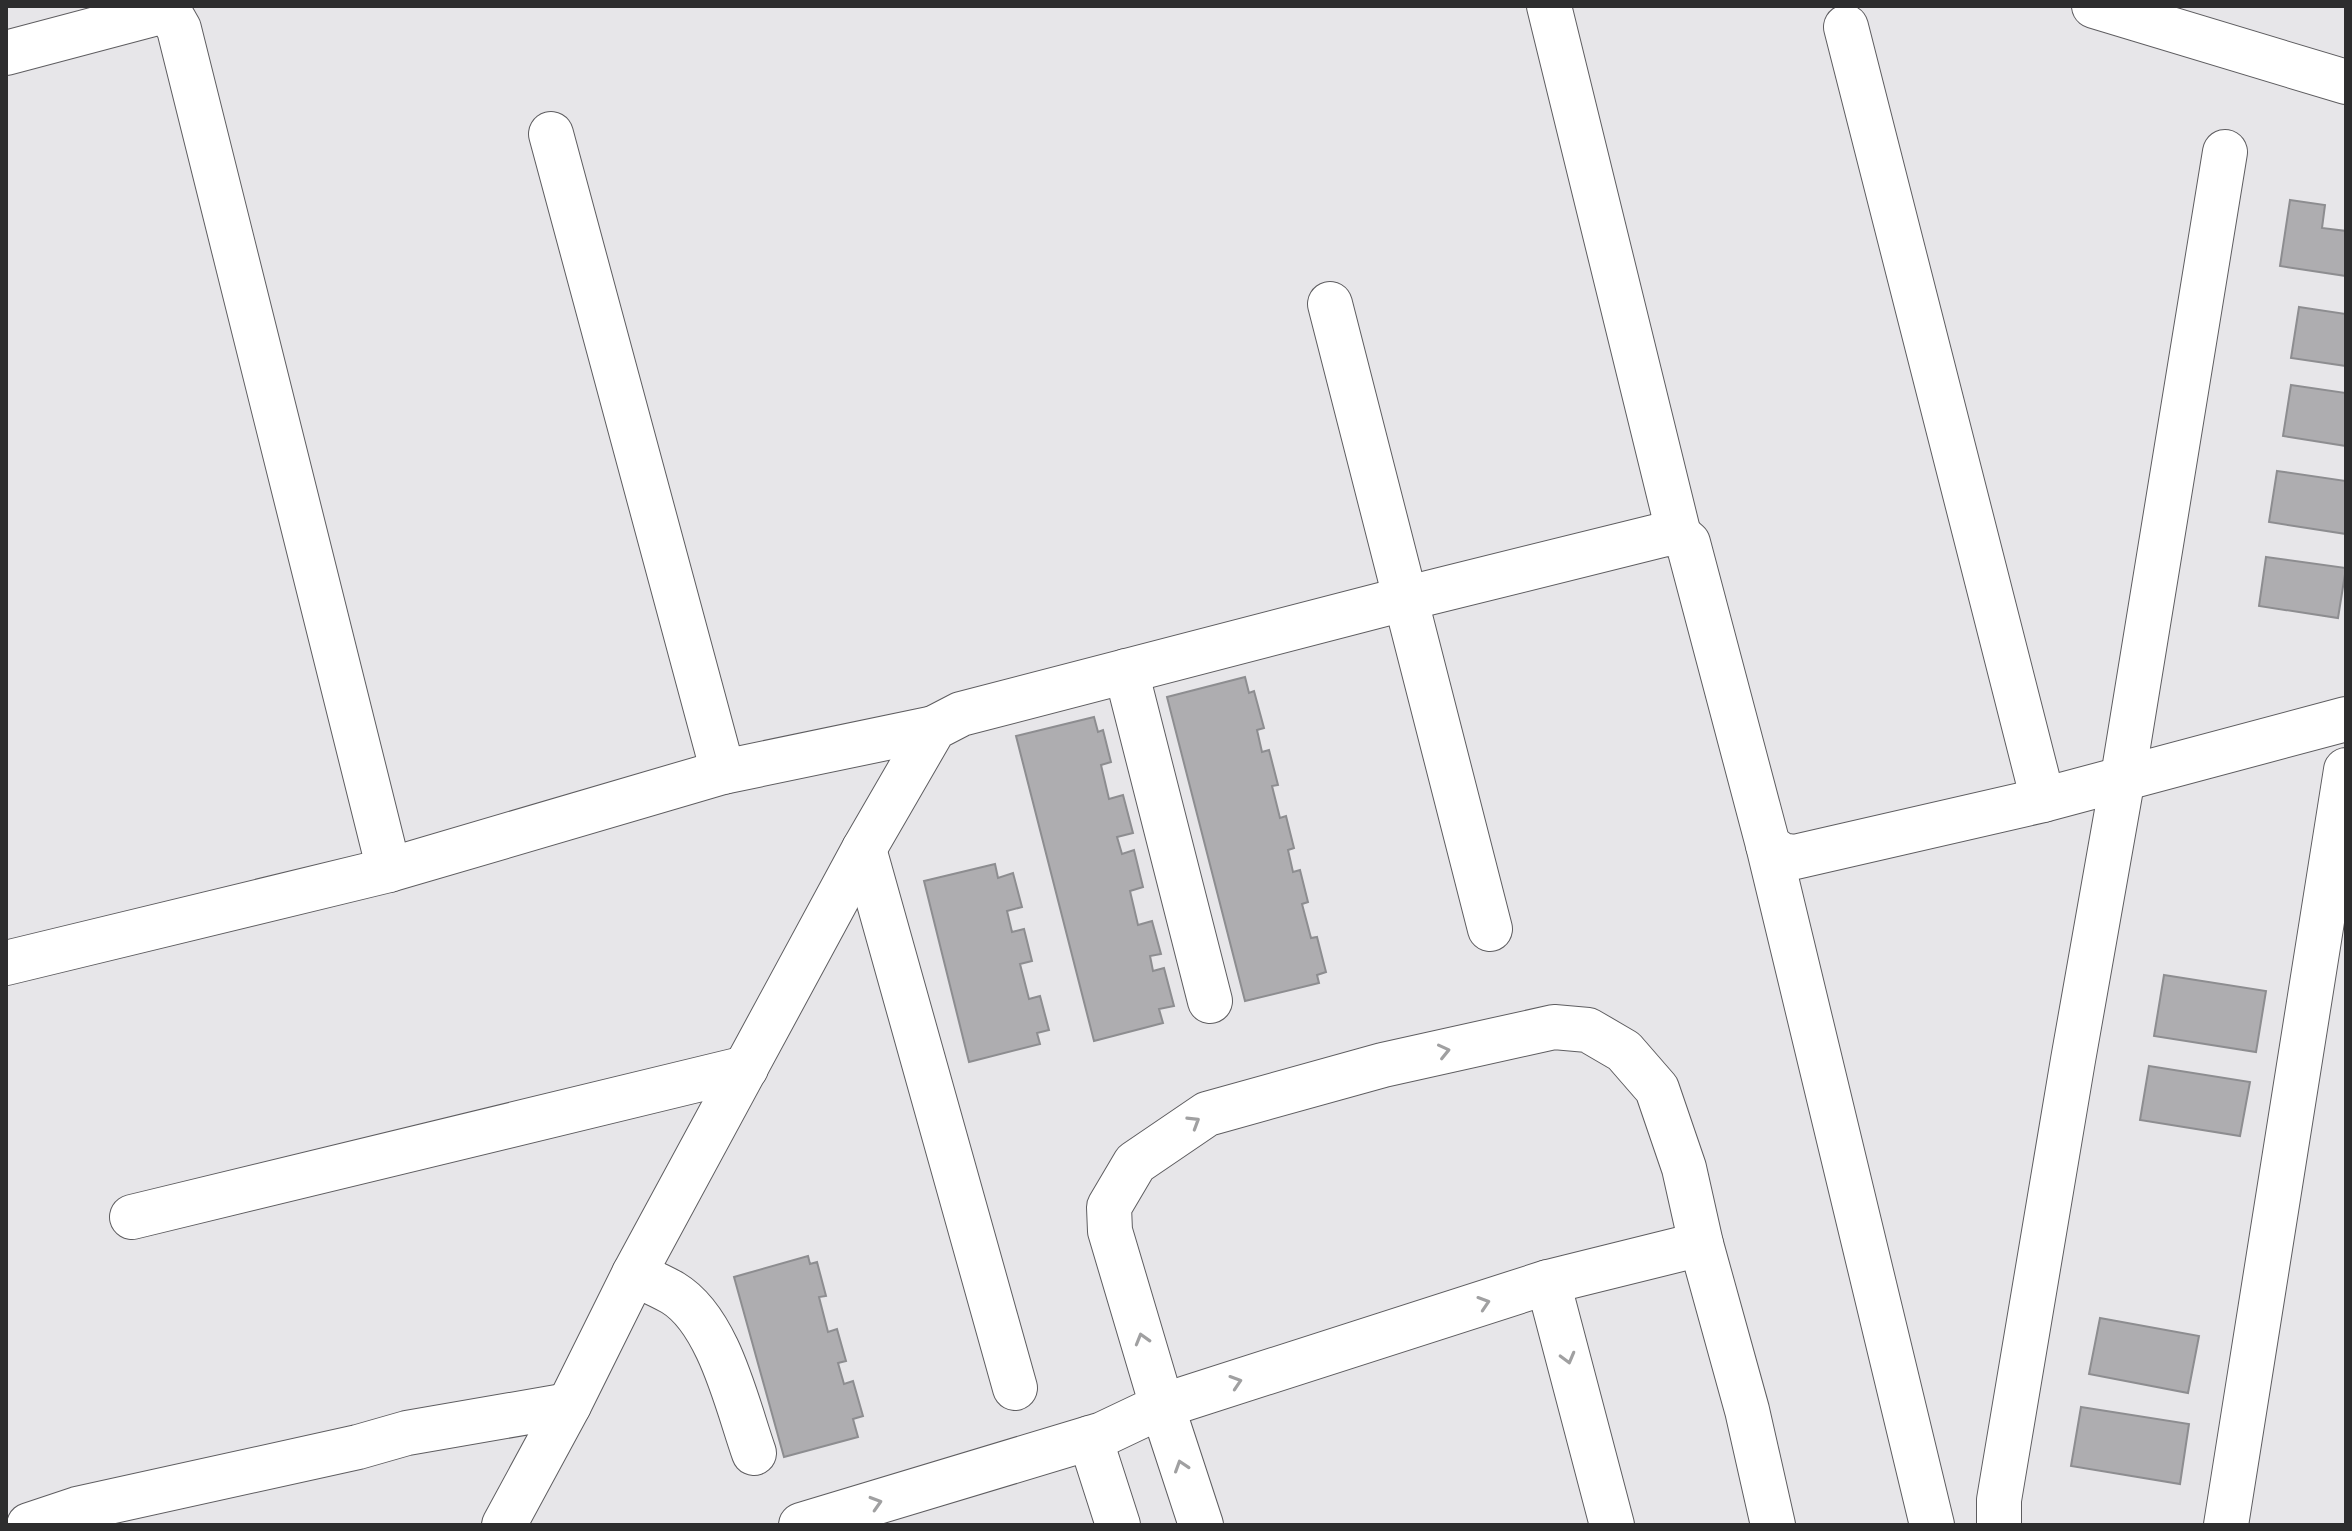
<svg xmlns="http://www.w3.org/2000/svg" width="2352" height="1531" font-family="'PT Sans',sans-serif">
	<rect width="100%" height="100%" fill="#e7e6e9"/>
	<g fill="#aeadb0" stroke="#8d8d90" stroke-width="2">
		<path d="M2290,200L2325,205L2322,228L2346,231V276L2280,266Z"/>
		<path d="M2299,307L2346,314V366L2291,358Z"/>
		<path d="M2291,385L2346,393V446L2283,436Z"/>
		<path d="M2277,471L2346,481V534L2269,522Z"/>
		<path d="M2266,557L2346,568L2338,618L2259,606Z"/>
		<path d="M1245,677L1249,693L1254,691L1264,728L1257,730L1262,752L1269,750L1278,785L1272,786L1280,818L1286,816L1294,848L1288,850L1293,872L1300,870L1308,902L1302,904L1311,938L1317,937L1326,972L1317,975L1319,983L1245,1001L1167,697Z"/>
		<path d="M1094,717L1098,732L1103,730L1111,762L1101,765L1109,799L1123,795L1133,833L1117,837L1122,854L1134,850L1143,887L1130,891L1138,925L1152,921L1161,954L1150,956L1153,971L1164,968L1174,1006L1159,1009L1163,1023L1094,1041L1016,736Z"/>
		<path d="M995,864L998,878L1013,873L1022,907L1007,911L1012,932L1024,929L1032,961L1020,964L1029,999L1040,996L1049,1030L1037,1033L1040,1044L969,1062L924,881Z"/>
		<path d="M2164,975L2266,991L2256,1052L2154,1036Z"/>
		<path d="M2149,1066L2250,1082L2240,1136L2140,1120Z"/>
		<path d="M808,1256L810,1264L817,1262L826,1296L819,1297L828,1332L837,1329L846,1361L838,1363L844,1384L853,1381L863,1416L853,1419L858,1437L784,1457L734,1277Z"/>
		<path d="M2100,1318L2199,1336L2188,1393L2089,1374Z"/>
		<path d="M2081,1407L2189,1424L2180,1484L2071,1466Z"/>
	</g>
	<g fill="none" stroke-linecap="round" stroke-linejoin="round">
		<defs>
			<g id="minor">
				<path d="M1549,6L1679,535"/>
				<path d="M2094,6L2346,82"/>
				<path d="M1846,27L2043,800"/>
				<path d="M6,53L157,13L171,15L179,29L389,870"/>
				<path d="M551,134L723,772"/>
				<path d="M1330,304L1490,929"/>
				<path d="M1126,671L1210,1001"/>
				<path d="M1768,845L1932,1525"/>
				<path d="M864,849L1015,1388"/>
				<path d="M6,963L389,870L723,772L934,728"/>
				<path d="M132,1217L746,1068"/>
				<path d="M634,1274C647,1280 661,1286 673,1293C719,1321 737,1405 754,1453"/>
				<path d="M1548,1282L1612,1525"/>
				<path d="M1090,1438L1118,1525"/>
				<path d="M29,1525L77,1509L358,1447L407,1433L569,1405"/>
				<path d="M504,1525L569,1405L634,1274L864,849L934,728L961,714L1404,599L1666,534L1679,535L1688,543L1768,845L1781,855L1795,857L2043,800L2346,719"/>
				<path d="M801,1525L1103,1434L1162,1406L1110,1231L1109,1207L1135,1163L1207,1114L1383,1065L1554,1027L1588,1030L1624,1051L1657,1089L1684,1168L1701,1244L1747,1410L1773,1525"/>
				<path d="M1201,1525L1162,1406L1548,1282L1701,1244"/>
				<path d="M1999,1525V1500L2073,1060L2123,777L2225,152"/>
				<path d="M2226,1525L2346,770"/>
			</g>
		</defs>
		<use href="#minor" stroke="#5e5d60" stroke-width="46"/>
		<use href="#minor" stroke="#fff" stroke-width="44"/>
	</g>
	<defs><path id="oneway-chevron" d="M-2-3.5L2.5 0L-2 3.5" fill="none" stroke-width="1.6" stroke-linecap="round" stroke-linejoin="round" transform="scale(2)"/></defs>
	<g stroke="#a0a0a1">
		<use href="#oneway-chevron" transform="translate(1444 1051) rotate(-13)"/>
		<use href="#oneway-chevron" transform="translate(1194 1122) rotate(-32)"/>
		<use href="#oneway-chevron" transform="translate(1484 1303) rotate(-18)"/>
		<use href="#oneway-chevron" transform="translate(1142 1339) rotate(-106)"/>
		<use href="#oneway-chevron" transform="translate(1568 1358) rotate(75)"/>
		<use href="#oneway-chevron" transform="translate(1236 1382) rotate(-18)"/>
		<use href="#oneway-chevron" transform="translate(1181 1466) rotate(-108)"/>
		<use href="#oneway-chevron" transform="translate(876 1503) rotate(-17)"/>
	</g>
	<rect width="2352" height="1531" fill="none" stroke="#2d2d2e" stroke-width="16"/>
</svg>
